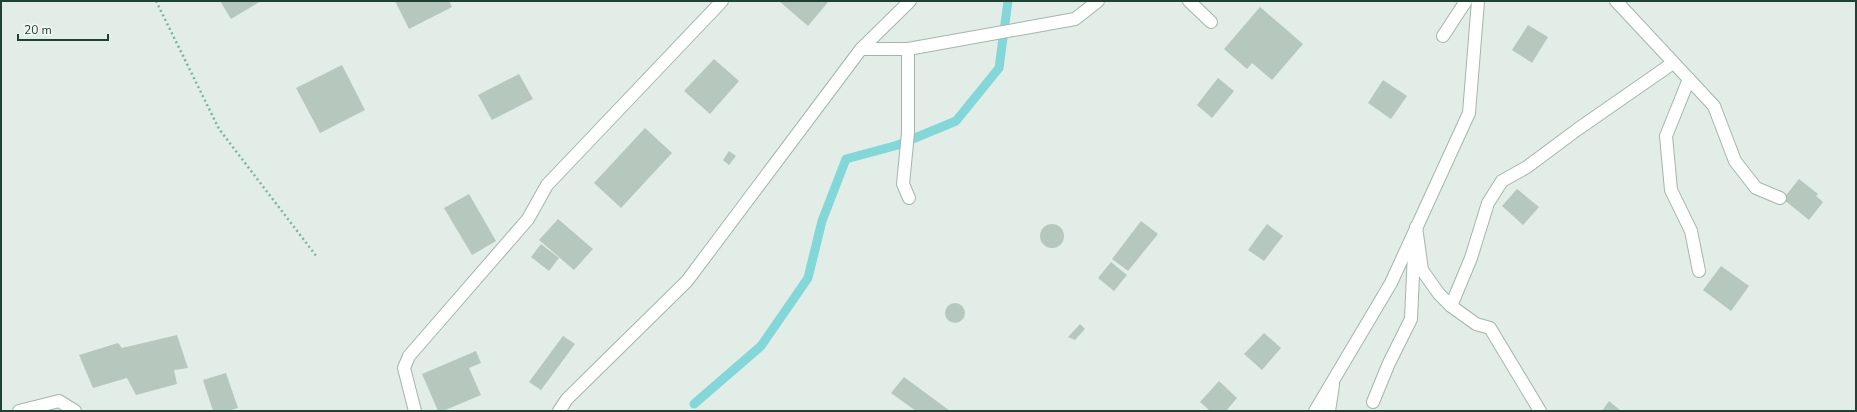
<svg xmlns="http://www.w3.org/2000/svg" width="1857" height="412" font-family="'Nunito Sans',sans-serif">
	<rect width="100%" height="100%" fill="#e1ede6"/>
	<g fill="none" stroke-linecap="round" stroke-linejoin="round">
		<path stroke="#83d7d8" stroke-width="9" d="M694,404L761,346L808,278L822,221L846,159L898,145L956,121L999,68L1008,1"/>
	</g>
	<g fill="#b6c8be">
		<path d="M220,1H261L231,19Z"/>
		<path d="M395,1H449L452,7L409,29Z"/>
		<path d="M779,1H829L808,26Z"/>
		<path d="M1260,7L1303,44L1272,80L1252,63L1247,69L1224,49Z"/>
		<path d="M1528,25L1548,37L1532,63L1512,50Z"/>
		<path d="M714,59L739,81L710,114L684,91Z"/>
		<path d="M342,65L365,110L320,133L296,88Z"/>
		<path d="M519,74L533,99L492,120L478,95Z"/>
		<path d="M1218,78L1234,91L1212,118L1197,105Z"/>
		<path d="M1383,80L1407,96L1391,119L1368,103Z"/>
		<path d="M645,128L672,153L621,208L594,183Z"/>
		<path d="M729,151L736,156L729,165L723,160Z"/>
		<path d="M1799,179L1818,194L1816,196L1823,202L1809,220L1783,199Z"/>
		<path d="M1517,189L1539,207L1523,225L1502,206Z"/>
		<path d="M469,194L496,241L472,255L444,208Z"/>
		<path d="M558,219L593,249L574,270L539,240Z"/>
		<path d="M1141,221L1158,234L1128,271L1112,259Z"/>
		<circle cx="1052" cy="236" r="12"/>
		<path d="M1267,224L1283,236L1264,261L1248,250Z"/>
		<path d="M541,244L559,258L549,271L531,257Z"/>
		<path d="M1111,262L1127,275L1114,291L1098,278Z"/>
		<path d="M1721,266L1749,286L1731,311L1703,290Z"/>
		<circle cx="955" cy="313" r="10"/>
		<path d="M1080,324L1085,329L1075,340L1068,337Z"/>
		<path d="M1264,333L1281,348L1262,370L1244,354Z"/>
		<path d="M177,335L188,368L174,370L177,384L136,395L127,378L93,388L79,355L118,343L122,348Z"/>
		<path d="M563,336L575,344L541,390L529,382Z"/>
		<path d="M476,351L481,363L469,368L481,395L443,411H438L422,374Z"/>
		<path d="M226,373L238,408L228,411H213L203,380Z"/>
		<path d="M904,377L950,411H916L891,393Z"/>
		<path d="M1219,381L1237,398L1226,411H1210L1200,402Z"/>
		<path d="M1609,401L1621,411H1602Z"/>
	</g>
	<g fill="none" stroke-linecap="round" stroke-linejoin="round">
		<defs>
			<g id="minor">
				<path d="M1189,1L1211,22"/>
				<path d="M1616,1L1714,106L1735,161L1756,188L1780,198"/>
				<path d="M1443,36L1466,1"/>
				<path d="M861,49H908L1075,19L1098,1"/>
				<path d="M908,49V133L903,184L909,198"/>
				<path d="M1689,79L1666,136L1671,190L1691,231L1699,271"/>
				<path d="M1416,227L1422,270L1439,294L1451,306L1476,324L1490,328L1540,411"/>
				<path d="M1451,306L1471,258L1488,203L1502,181L1527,167L1578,129L1673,63"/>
				<path d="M1373,402L1389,363L1411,319L1414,252"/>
				<path d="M19,411L59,401L75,411"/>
				<path d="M415,411L404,368L409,356L528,219L547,185L722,1"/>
				<path d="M559,411L567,399L687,281L861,49L910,1"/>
				<path d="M1315,411L1391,283L1469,113L1478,1"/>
				<path d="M1329,411L1333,385"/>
			</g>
		</defs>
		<use href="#minor" stroke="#a3b6ac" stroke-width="14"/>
		<path stroke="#7eb49b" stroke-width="2.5" stroke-dasharray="2 3" stroke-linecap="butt" d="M156,1L219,129L317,257"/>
		<use href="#minor" stroke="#fff" stroke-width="12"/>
	</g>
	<rect width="1857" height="412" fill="none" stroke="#1f4032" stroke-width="4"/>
	<path d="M18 34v6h90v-6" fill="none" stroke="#1f4032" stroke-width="2"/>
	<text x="24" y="34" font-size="12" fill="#1f4032" stroke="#f2f9f4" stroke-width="3" paint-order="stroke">20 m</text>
</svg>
